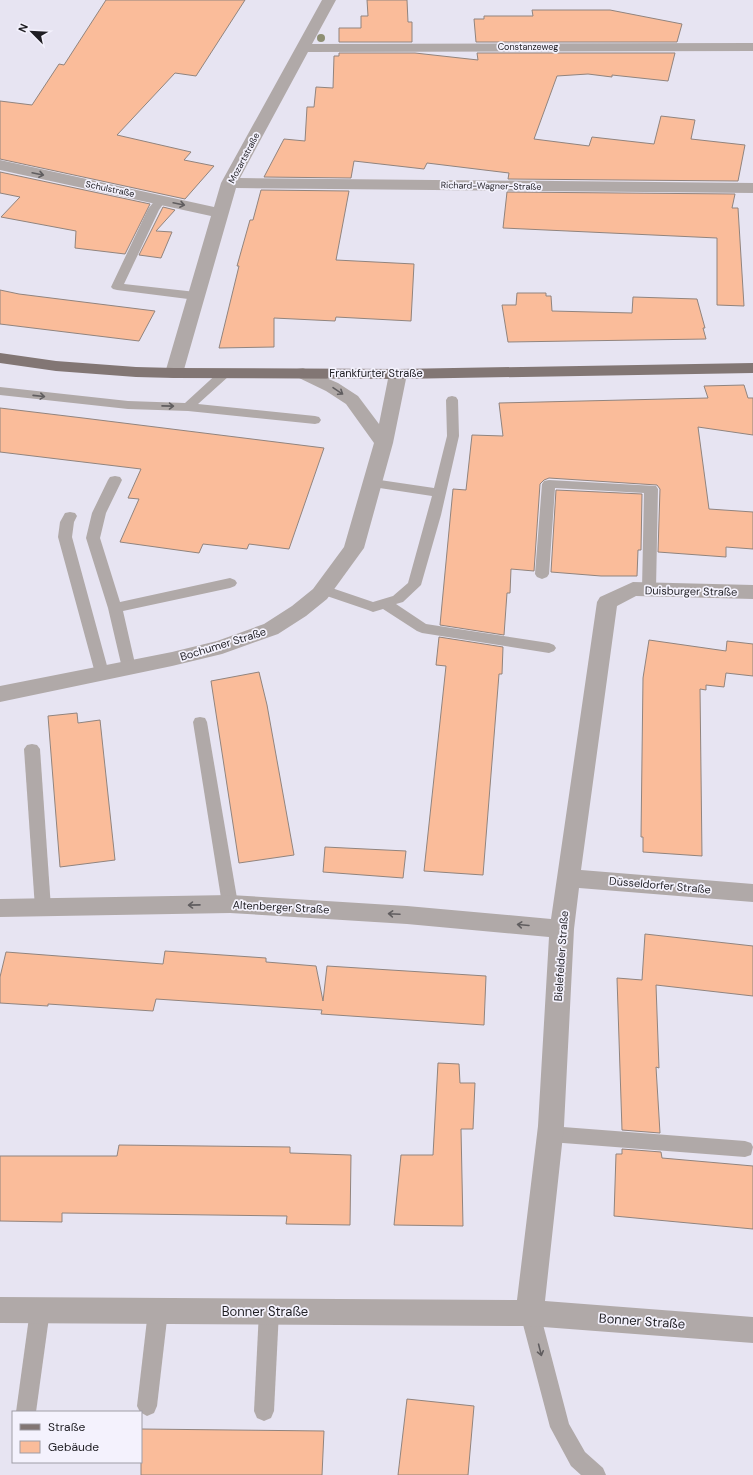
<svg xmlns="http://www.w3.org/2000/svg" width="753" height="1475" font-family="'DM Sans',sans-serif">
	<rect width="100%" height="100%" fill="#e7e4f2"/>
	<g fill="#fabc9a" stroke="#91847e">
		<path d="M106,0H245L196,76L175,73L117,135L191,152L184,160L214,166L185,199L0,159V101L32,105L59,64L64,65Z"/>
		<path d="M367,0H407L408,22H412V42H339V28H361V16H368Z"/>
		<path d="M532,10H610L682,24L677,42H476L474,19H484V16H533Z"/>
		<path d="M339,53H415L478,60L477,53H675L668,81L612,75V77L588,74L557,76L534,139L589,146L592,137L654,144L661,116L695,120L691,139L745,145L738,181L508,179L509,173L427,163L424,169L354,161L351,178L264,177L284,139L305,141L307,107H314L316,87L333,88L334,56H339Z"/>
		<path d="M0,172L150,204L125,254L75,248L76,231L1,217L20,197L0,193Z"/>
		<path d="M261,190L349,191L336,260L414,264L411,321L336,317L335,321L274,318V347L219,348L239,266H237L250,220H253Z"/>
		<path d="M507,192L735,194L732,208H738L744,306L717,305V238L503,228Z"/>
		<path d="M163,207L175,210L156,231L172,232L161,258L139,255Z"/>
		<path d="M0,290L19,294L155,311L139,341L0,324Z"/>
		<path d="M517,293H546V296H551L552,311L632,313L633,297L697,299L705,328H703L706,339L508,342L502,305H516Z"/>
		<path d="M744,385L748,398H753V435L698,427L709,509L753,512V549L726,547V557L658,552L660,489L657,485L549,478L544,480L540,484L534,571L511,569L510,593H507L504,635L440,625L453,489L466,490L472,435L503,436L499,403L708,398L704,386Z"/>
		<path d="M0,408L83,418L324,448L289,549L249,544L247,549L203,544L199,553L120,542L139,499L128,498L141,469L0,452Z"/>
		<path d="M556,490L642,494L641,550H638L637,576H601L551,572Z"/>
		<path d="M439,637L503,647L502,674H499L483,875L424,871L446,666L436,665Z"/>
		<path d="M649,640L726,651L727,641L753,644V676L726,673L724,687L706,685V690L700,689L702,856L643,852V837H641L643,678Z"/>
		<path d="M259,672L267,705L294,855L239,863L211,681Z"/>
		<path d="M77,713L78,723L100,720L115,860L60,867L48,716Z"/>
		<path d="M325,847L406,851L403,878L323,872Z"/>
		<path d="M645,934L753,946V996L656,985L659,1068L656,1067L660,1133L622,1130L617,978L642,980Z"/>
		<path d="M165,951L266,958V962L316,966L323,1001L327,966L486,976L484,1025L321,1014L322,1010L156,999L153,1011L48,1004V1006L0,1003V977L6,952L163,964Z"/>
		<path d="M438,1063L459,1064L460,1083H475L473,1129H461L463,1226L394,1225L401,1155H433Z"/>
		<path d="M119,1145L290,1147V1153L351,1155L350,1225L286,1224L287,1216L62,1213V1222L0,1221V1156H117Z"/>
		<path d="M622,1149L661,1152L662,1158L753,1166V1229L614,1216L616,1154H622Z"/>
		<path d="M407,1399L474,1406L468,1475H398Z"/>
		<path d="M141,1429L324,1431L322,1475H141Z"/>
	</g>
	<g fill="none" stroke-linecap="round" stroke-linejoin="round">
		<g fill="#b0a9a8" fill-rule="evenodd">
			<path d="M161,197L166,200L159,210L124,284L196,292L200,294L202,296L200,298L196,300L117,290L113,289L111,287L148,209L157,198Z"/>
			<path d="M225,369L229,370L231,373L229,376L198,404L315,416L319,417L321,420L319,423L315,424L188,411L128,409L0,395V387L128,401L185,403L221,370Z"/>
			<path d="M452,396L456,397L458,400L459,436L441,515L421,585L403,602L396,604L426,624L549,643L554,645L556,648L554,651L549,653L422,633L417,631L383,609L373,612L368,610L318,593L316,590L318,587L323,585L373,602L393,596L408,583L432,496L373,487L368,486L366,483L368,480L373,479L434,488L447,436L446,400L448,397Z"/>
			<path d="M115,476L120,477L122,480L106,513L100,538L120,602L230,578L235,580L237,583L235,586L230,588L123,611L136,668L134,672L129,673L124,672L122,668L108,608L86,538L92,513L108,480L110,477Z"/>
			<path d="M549,480L656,486L658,489L656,589L654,592L649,594L644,592L642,589L644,493L555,488L549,574L547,577L542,579L537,577L535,574L542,484L544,481Z"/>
			<path d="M70,512L75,513L77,516L74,522L72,537L109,673L107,677L102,678L97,677L95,673L58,537L60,522L65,513Z"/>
			<path d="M200,717L205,718L207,722L238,904L236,908L230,910L224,908L222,904L193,722L195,718Z"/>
			<path d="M32,744L37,745L40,749L51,908L49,912L43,914L37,912L35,908L24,749L27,745Z"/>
			<path d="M550,1126L745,1141L751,1143L753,1147L751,1155L745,1157L550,1142L544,1139L541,1134L544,1129Z"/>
			<path d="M40,1301L47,1304L50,1310L36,1412H16L30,1310L33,1304Z"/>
			<path d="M158,1302L165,1305L168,1311L157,1406L154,1413L147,1416L140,1412L137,1406L148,1311L151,1305Z"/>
			<path d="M269,1302L276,1305L279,1311L274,1411L271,1418L264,1421L257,1418L254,1411L259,1311L262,1305Z"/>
			<path d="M530,1304L537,1307L540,1313L569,1424L585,1452L603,1468L606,1475H581L571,1466L550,1427L520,1313L523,1307Z"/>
		</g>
		<g fill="#b0a9a8" fill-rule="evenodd">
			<path d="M322,0H336L312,44L753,43V51L308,52L240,178L753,183V193L236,188L183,373L180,377L174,378L168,377L165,373L211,216L0,170V160L214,207L221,183Z"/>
			<path d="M303,368L338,383L358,396L379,424L389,374L392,370L398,369L404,370L407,374L393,443L364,548L327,599L306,616L278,634L222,654L172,666L0,702V686L172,652L217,641L264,624L292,606L313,589L344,547L374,443L346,404L326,391L297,377L294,373L297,369Z"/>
			<path d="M633,582L753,585V599L636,596L617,606L581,870L753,884V902L579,888L574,929L564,1126L545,1301L753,1317V1343L530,1326L0,1323V1297L517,1300L538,1126L549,937L407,924L230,913L0,917V899L230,895L407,906L551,919L597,602L600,597Z"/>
		</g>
		<path fill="#827674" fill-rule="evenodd" d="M0,353L56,361L136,367L174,368L398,369L753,363V373L398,379L174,378L136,377L56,371L0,363Z"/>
	</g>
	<circle fill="#8e8f74" cx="321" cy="38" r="4"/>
	<defs><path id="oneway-shaft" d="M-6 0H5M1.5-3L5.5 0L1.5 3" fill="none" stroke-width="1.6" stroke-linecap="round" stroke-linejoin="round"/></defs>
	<g stroke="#605d5f">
		<use href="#oneway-shaft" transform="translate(38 174) rotate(12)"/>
		<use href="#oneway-shaft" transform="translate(179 204) rotate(12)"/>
		<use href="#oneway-shaft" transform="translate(338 391) rotate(34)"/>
		<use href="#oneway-shaft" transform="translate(39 396) rotate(6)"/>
		<use href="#oneway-shaft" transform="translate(168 406) rotate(1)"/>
		<use href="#oneway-shaft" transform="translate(194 905) rotate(179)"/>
		<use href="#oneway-shaft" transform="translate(394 914) rotate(-177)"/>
		<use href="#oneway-shaft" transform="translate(523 925) rotate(-175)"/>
		<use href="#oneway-shaft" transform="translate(540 1350) rotate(76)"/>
	</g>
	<g text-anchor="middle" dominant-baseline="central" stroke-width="3.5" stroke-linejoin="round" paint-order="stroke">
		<g font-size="9" fill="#1f1e23" stroke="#f4f2fd">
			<text x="528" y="47">Constanzeweg</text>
			<text transform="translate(244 158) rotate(-62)">Mozartstraße</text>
			<text transform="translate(491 186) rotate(1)">Richard-Wagner-Straße</text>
			<text transform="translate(110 189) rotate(12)">Schulstraße</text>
		</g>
		<g font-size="11" fill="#1f1e23" stroke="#f4f2fd">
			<text x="376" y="373">Frankfurter Straße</text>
			<text transform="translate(691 591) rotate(1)">Duisburger Straße</text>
			<text transform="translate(223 644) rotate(-17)">Bochumer Straße</text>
			<text transform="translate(660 885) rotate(5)">Düsseldorfer Straße</text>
			<text transform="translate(281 907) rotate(3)">Altenberger Straße</text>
			<text transform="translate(561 956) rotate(-86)">Bielefelder Straße</text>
		</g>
		<g font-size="13" fill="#1f1e23" stroke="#f4f2fd">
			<text x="265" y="1311">Bonner Straße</text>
			<text transform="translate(642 1321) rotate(4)">Bonner Straße</text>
		</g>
	</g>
	<rect x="12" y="1411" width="130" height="52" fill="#f4f2fd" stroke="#9f9da6"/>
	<rect x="20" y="1424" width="20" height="6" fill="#827674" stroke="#9f9da6"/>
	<text x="48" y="1431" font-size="12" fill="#1f1e23">Straße</text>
	<rect x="20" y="1441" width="20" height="12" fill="#fabc9a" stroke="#9f9da6"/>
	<text x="48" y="1451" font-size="12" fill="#1f1e23">Gebäude</text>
	<g transform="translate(32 32) rotate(294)" stroke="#f4f2fd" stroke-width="3" paint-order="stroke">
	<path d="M0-3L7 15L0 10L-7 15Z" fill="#1f1e23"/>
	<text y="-6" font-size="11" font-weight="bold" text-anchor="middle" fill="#1f1e23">N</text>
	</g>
</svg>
